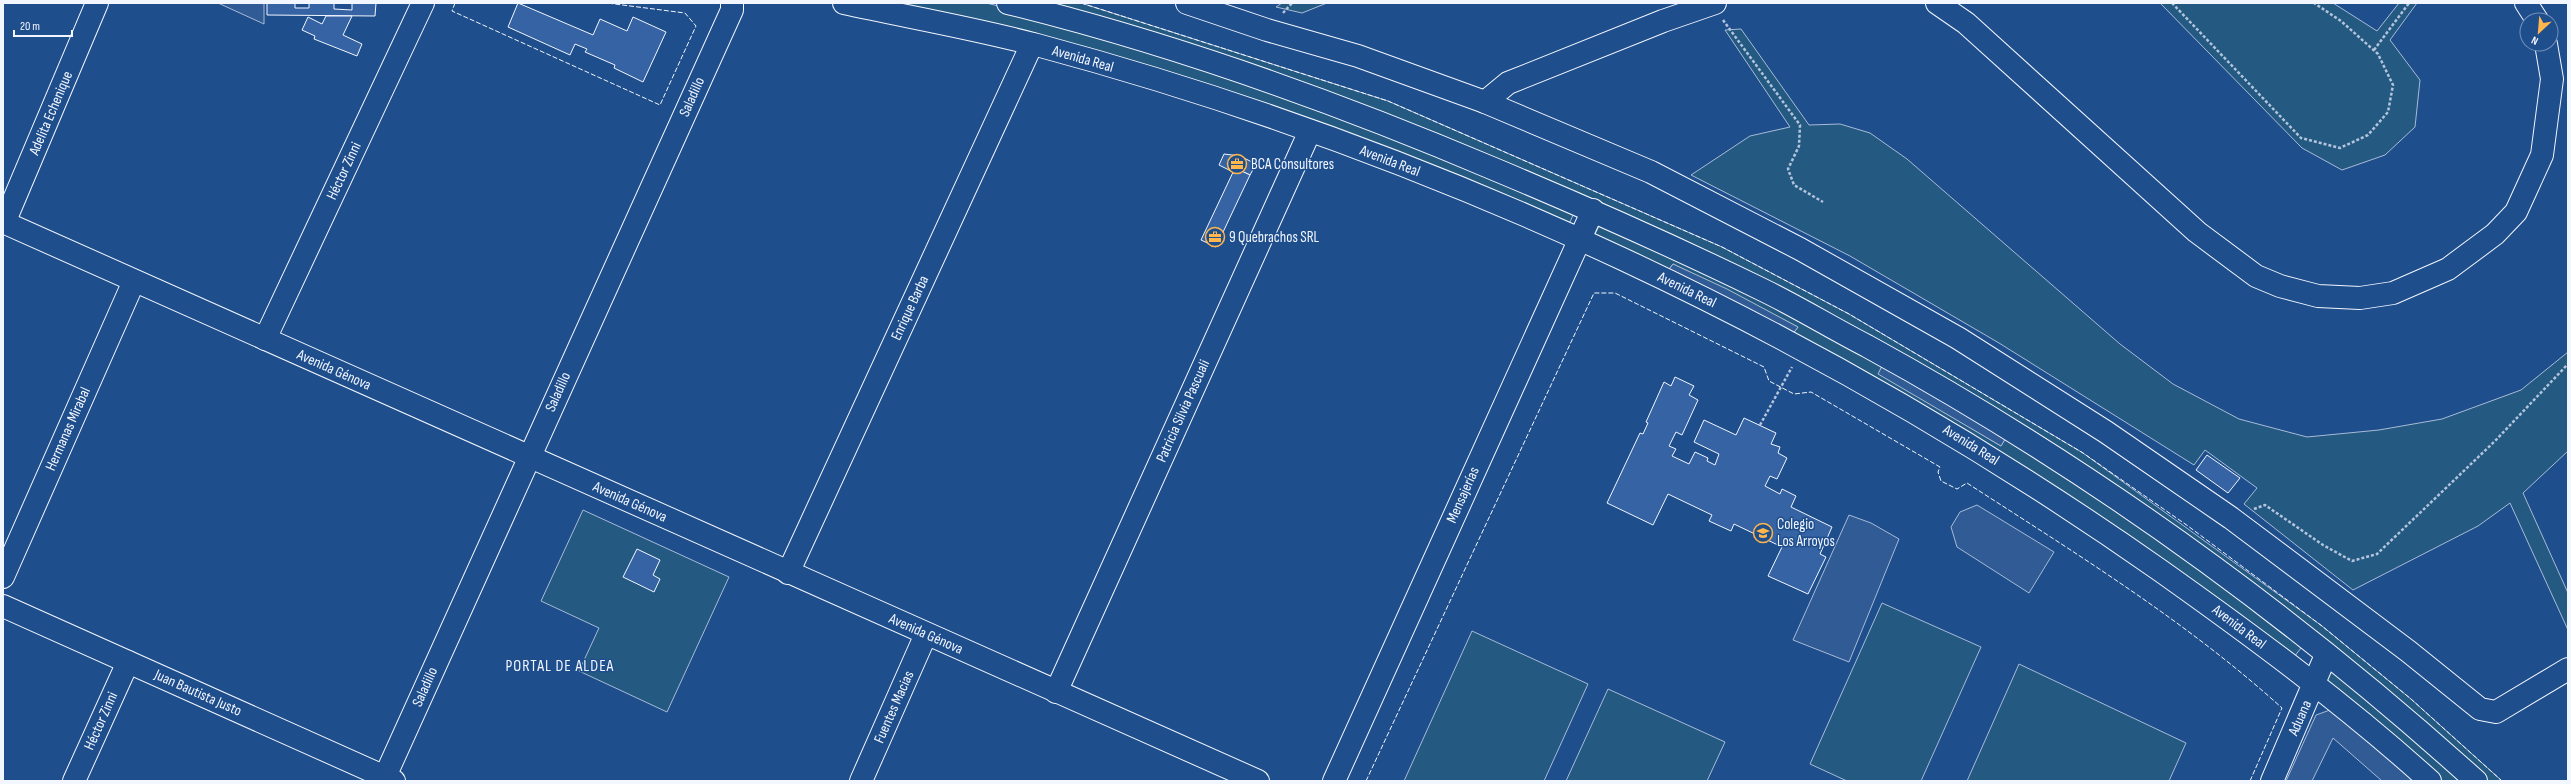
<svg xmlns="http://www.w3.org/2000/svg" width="2571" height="784" font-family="'Sofia Sans Condensed',sans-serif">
	<rect width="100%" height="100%" fill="#1f4e8c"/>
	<g fill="#245a82" stroke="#a8bbd7">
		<path d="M881,3H986L1054,19L1301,96L1574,213L1570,222L1565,224L1441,172Z"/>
		<path d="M1008,3H1081L1388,101L1722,247L1849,314L2083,453L2322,626L2411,699L2502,781H2476L2235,582L1881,354L1454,152Z"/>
		<path d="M1282,3H1327L1302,13L1276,7Z"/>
		<path d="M2160,3H2333L2377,31L2399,3H2417L2390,40L2420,80L2415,127L2385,155L2342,170L2302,148Z"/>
		<path d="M1741,29L1809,125L1840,124L1870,133L1907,159L2120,344L2173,384L2239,419L2307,437L2379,430L2442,419L2521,390L2568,352V451L2523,493L2568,593V630L2510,503L2478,526L2353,590L2244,504L2257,488L2205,450L2194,465L1999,343L1850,256L1691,175L1750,136L1790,127L1725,30Z"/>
		<path d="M1599,226L1675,256L1883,364L1879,373L2001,446L2007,436L2068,476L2263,614L2301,648L2294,657L1792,335L1798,327L1673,264L1667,272L1598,239L1595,234Z"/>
		<path d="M583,510L729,577L667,712L579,671L599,628L541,601Z"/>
		<path d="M1882,603L1981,647L1921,781H1847L1810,764Z"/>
		<path d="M1472,631L1588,684L1544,781H1404Z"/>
		<path d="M2019,664L2186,743L2169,781H1967Z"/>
		<path d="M2335,671L2465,781H2437L2326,682L2329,674Z"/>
		<path d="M1608,689L1725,742L1707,781H1566Z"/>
	</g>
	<g fill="#305b95" stroke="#a8bbd7">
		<path d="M218,3H264V24Z"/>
		<path d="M1673,264L1727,289L1798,327L1792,335L1667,272Z"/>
		<path d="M1883,364L2007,436L2001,446L1878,374Z"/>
		<path d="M1977,505L2054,552L2029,593L1957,547L1951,527L1960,512Z"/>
		<path d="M1849,515L1871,523L1899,539L1849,662L1793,640Z"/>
		<path d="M2330,710L2415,781H2382L2333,738L2312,781H2286L2316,715Z"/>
	</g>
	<g fill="#3563a3" stroke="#f2f6ff">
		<path d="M267,3H295V8H309V3H334V9L352,10V3H376L375,16L267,15Z"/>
		<path d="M518,3L593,35L600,19L627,31L633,17L666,32L643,82L614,68L615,65L585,52L587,49L575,44L570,55L508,27Z"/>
		<path d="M326,16H352L343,35L362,44L357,56L314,39L315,36L302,30L308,17L322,24Z"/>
		<path d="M1224,154L1240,156L1256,164L1250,175L1235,168L1233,172L1219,165Z"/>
		<path d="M1235,168L1250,175L1216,247L1201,240Z"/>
		<path d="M1675,377L1694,386L1689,395L1698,400L1682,435L1676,432L1669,446L1676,449L1672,456L1689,464L1695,452L1708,458L1707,461L1715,465L1719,454L1694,442L1704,420L1736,435L1744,418L1776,433L1771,444L1780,447L1778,453L1787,458L1777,479L1770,476L1765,486L1780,494L1782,489L1796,496L1791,507L1832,527L1820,554L1826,557L1808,594L1768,576L1782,547L1734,524L1731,531L1709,521L1712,515L1668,494L1653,525L1607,503L1640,433L1643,434L1648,423L1646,422L1664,382L1671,386Z"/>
		<path d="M2207,455L2240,478L2228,493L2196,470Z"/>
		<path d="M637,549L660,560L653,575L660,579L654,592L623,577Z"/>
	</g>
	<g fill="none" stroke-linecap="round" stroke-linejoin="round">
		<defs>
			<g id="minor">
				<path d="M1187,3L1267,30L1358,56L1485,102L1651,172L1800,249L1958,338L2106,432L2231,518L2408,651L2480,709L2496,712L2568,669"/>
				<path d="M1937,3L1966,23L2197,232L2256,276L2280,286L2318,296L2360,298L2393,293L2448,269L2495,234L2516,212L2542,155L2552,79L2546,44"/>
				<path d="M2526,3L2537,20"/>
				<path d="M1485,102L1508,83L1663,21L1715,3"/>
				<path d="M3,222L1258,781"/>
				<path d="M4,223L97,3"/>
				<path d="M265,339L423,3"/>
				<path d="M788,573L1032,44"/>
				<path d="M3,577L134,281"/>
				<path d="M3,606L394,781"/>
				<path d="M1056,692L1310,131"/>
				<path d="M74,781L128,662"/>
				<path d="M383,781L732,10V3"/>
				<path d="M861,781L926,634"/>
				<path d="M1334,781L1593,210"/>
				<path d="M2272,781L2326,655"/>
			</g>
			<g id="major">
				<path d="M844,3C908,17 973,28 1037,45C1439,153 1821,332 2161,571C2254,637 2346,705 2430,781"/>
				<path d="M1008,3C1175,44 1336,102 1494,169C1585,207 1675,247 1763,290C1798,307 1832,328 1867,346C2086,466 2290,613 2476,781"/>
			</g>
		</defs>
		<use href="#minor" stroke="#f2f6ff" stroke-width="24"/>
		<use href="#major" stroke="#f2f6ff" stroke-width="24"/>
		<g stroke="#b3c4dc" stroke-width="2.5" stroke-dasharray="3 2" stroke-linecap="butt">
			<path d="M2172,3L2301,138L2340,148L2368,135L2388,112L2393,85L2378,54L2341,21L2314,3"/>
			<path d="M1283,13L1292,3"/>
			<path d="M1723,20L1800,125L1799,146L1788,169L1794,185L1823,202"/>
			<path d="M2374,50L2409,3"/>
			<path d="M1760,425L1792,367"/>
			<path d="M2254,509L2265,505L2323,545L2352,561L2377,554L2495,441L2568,364"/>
		</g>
		<use href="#minor" stroke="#1f4e8c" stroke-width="22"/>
		<use href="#major" stroke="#1f4e8c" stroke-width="22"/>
		<g stroke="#f2f6ff" stroke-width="1" stroke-dasharray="5 2" stroke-linecap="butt">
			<path d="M455,3L452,11L660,105L696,26L685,13L607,3"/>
			<path d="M1081,3L1388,101L1722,247L1849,314L2083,453L2188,526L2322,626L2411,699L2502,781"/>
			<path d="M1366,781L1594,293H1615L1764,367L1769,381L1794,394L1811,392L1940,467L1938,472L1941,481L1957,489L1967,483C2075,553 2186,621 2282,708L2250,781"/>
		</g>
	</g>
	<defs>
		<symbol id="office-ring" viewBox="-11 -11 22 22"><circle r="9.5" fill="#1f4e8c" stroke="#ffb74d" stroke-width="1.5"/><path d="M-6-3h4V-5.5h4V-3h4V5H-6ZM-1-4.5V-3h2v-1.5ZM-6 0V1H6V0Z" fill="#ffb74d"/></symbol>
		<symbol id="school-ring" viewBox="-11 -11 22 22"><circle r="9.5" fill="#1f4e8c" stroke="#ffb74d" stroke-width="1.5"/><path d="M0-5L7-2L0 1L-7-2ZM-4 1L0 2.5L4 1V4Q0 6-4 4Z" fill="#ffb74d"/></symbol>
	</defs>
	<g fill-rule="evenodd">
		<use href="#office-ring" x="1226" y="153" width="22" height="22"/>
		<use href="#office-ring" x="1204" y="226" width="22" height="22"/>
		<use href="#school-ring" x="1752" y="522" width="22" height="22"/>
	</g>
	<g text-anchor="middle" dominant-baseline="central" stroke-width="3" stroke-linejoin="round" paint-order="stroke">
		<g font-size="15" fill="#f2f6ff" stroke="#1f4e8c">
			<text transform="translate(1083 59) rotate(16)">Avenida Real</text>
			<text transform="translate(692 97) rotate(-66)">Saladillo</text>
			<text transform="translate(51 113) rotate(-67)">Adelita Echenique</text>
			<text transform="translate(1390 161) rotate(21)">Avenida Real</text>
			<text transform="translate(344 171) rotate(-65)">Héctor Zinni</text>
			<text transform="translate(1687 290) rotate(26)">Avenida Real</text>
			<text transform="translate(910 308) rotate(-65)">Enrique Barba</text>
			<text transform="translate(334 370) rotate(24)">Avenida Génova</text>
			<text transform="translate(558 392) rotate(-66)">Saladillo</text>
			<text transform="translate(1183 411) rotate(-66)">Patricia Silvia Pascuali</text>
			<text transform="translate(68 429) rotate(-66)">Hermanas Mirabal</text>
			<text transform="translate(1971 445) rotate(32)">Avenida Real</text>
			<text transform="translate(1463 495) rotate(-66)">Mensajerías</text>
			<text transform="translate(630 502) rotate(24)">Avenida Génova</text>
			<text transform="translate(2239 627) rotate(37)">Avenida Real</text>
			<text transform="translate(926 634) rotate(24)">Avenida Génova</text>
			<text transform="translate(425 687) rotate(-66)">Saladillo</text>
			<text transform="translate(198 693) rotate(24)">Juan Bautista Justo</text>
			<text transform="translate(894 707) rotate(-66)">Fuentes Macias</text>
			<text transform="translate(2300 718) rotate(-66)">Aduana</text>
			<text transform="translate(101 721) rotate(-66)">Héctor Zinni</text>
		</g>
		<g font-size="15" fill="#f2f6ff" stroke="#1f4e8c" text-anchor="start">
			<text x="1251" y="164">BCA Consultores</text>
			<text x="1229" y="237">9 Quebrachos SRL</text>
			<text x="1777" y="524">Colegio<tspan x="1777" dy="17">Los Arroyos</tspan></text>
		</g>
		<g font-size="16" letter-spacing="1" fill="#f2f6ff" stroke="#1f4e8c">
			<text x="560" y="666">PORTAL DE ALDEA</text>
		</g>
	</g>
	<rect width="2571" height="784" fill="none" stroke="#f2f6ff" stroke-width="8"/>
	<g transform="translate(2539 32) rotate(206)"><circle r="19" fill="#1f4e8c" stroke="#7391ba"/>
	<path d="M0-3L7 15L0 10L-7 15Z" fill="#ffb74d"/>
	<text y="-6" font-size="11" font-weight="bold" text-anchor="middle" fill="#f2f6ff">N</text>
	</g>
	<path d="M14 30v6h58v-6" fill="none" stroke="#f2f6ff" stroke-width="2"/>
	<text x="20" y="30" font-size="12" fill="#f2f6ff" stroke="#1f4e8c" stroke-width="3" paint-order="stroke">20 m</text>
</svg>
